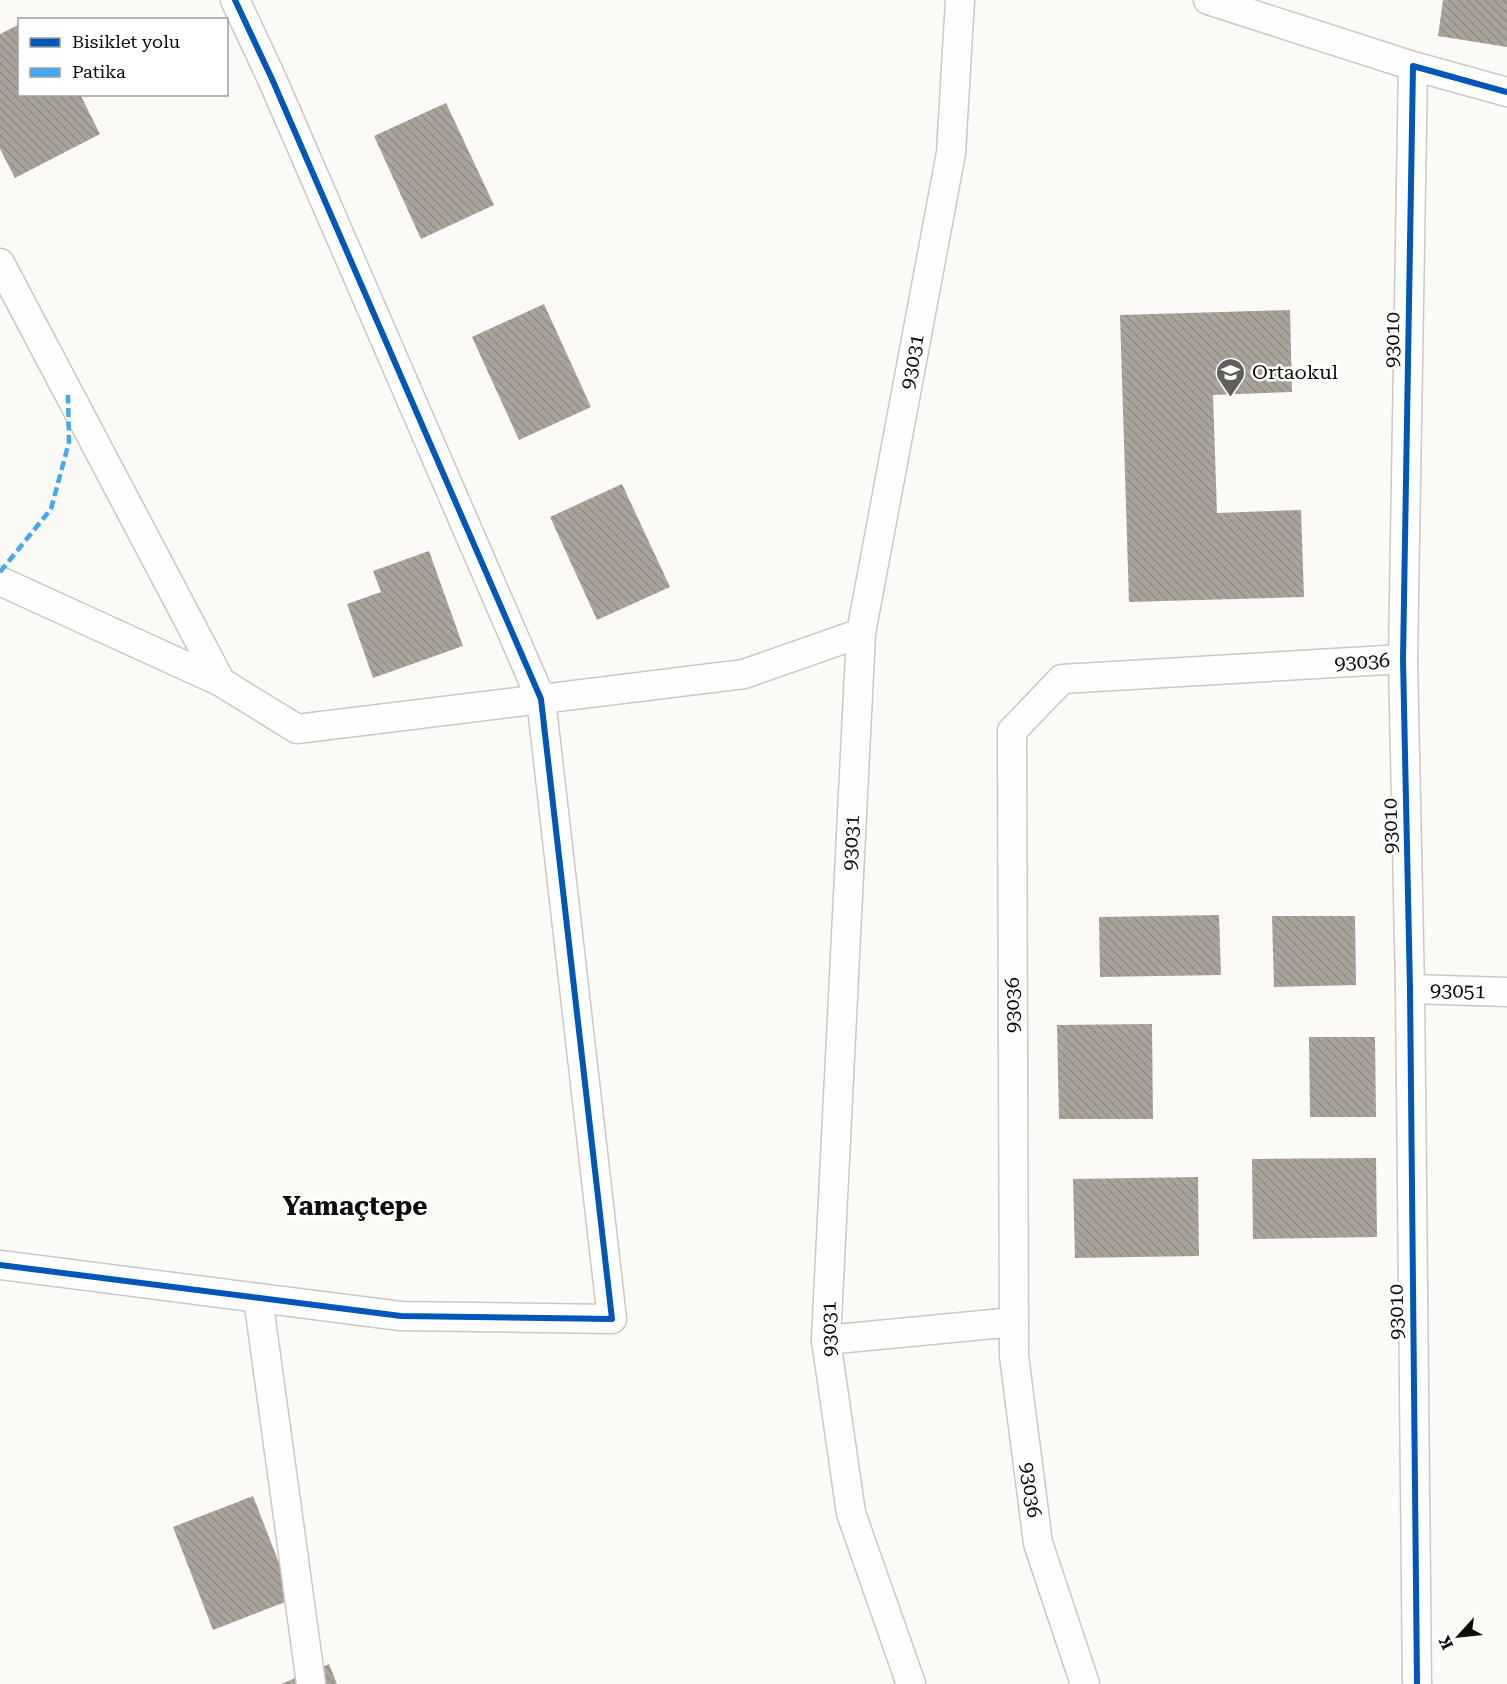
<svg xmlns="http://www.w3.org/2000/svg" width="1507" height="1684" font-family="'Roboto Serif',serif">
	<defs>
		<pattern id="building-back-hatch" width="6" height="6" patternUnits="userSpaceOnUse" patternTransform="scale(1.5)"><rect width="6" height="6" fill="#aaa49b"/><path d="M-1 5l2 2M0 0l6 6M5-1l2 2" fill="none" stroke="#918c84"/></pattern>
	</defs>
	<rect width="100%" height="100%" fill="#fcfaf7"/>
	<g fill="url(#building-back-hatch)">
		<path d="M1443,0H1507V47L1438,36Z"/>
		<path d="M20,24V94H80L100,134L15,178L0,149V34Z"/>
		<path d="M446,103L494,205L421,239L374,136Z"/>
		<path d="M544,304L591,407L519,440L472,337Z"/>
		<path d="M1290,310L1292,392L1213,395L1217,513L1301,510L1304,597L1129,602L1120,315Z"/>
		<path d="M622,484L670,587L597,620L550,517Z"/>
		<path d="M429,551L463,646L373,678L347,604L381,592L373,571Z"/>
		<path d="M1219,915L1221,975L1100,977L1099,917Z"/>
		<path d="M1272,916H1355L1356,985L1274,987Z"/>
		<path d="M1152,1024L1153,1119H1059L1057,1025Z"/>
		<path d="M1309,1037H1375L1376,1117H1310Z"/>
		<path d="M1376,1158L1377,1237L1253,1239L1252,1159Z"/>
		<path d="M1198,1177L1199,1256L1075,1258L1073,1179Z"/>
		<path d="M253,1496L293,1599L213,1630L173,1527Z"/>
		<path d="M329,1664L337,1684H281Z"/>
	</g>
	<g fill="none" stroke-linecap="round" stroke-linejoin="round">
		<defs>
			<g id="street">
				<path d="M1208,0L1413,66"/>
				<path d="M0,263L221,682"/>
				<path d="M0,581L221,682L297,729L744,674L861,633"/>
				<path id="s1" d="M1410,989L1507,992"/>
				<path d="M0,1265L401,1316L612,1319L541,699L272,79L235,0"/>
				<path d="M258,1298L311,1684"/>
				<path d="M826,1340L1014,1322"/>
				<path id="s2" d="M911,1684L851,1513L826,1340L861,633L951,153L960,0"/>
				<path id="s3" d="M1085,1684L1038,1543L1014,1356L1012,731L1062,679L1403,659"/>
				<path d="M1417,1684L1410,989L1403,659L1413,66L1507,92"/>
			</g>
		</defs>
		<use href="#street" stroke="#cac8c6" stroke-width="31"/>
		<use href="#street" stroke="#fffefe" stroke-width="28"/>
		<path stroke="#3fa9f5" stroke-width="4.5" stroke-dasharray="9 4.5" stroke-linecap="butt" d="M0,572L51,509L69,442L68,395"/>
		<defs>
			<g id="cycleway">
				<path d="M0,1265L401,1316L612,1319L541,699L272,79L235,0"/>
				<path d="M1417,1684L1410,989L1403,659L1413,66L1507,92"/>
			</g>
		</defs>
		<use href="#cycleway" stroke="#fff" stroke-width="10"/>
		<use href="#cycleway" stroke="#0057b8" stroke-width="6"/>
	</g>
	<defs>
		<symbol id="school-pin" viewBox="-11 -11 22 30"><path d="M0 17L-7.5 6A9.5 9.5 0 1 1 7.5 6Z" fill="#615f5c" stroke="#fff"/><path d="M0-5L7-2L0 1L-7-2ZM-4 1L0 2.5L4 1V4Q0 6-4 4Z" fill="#fff"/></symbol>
	</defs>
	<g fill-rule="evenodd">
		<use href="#school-pin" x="1214" y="356" width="33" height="45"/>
	</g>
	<g text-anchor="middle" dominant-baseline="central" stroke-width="5" stroke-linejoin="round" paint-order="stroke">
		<g font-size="20" fill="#0d0c09" stroke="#fff">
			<text transform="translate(1392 340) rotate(-89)">93010</text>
			<text stroke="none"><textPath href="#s2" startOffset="1340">93031</textPath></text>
			<text stroke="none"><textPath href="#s3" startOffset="1335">93036</textPath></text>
			<text transform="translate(1390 826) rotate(-91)">93010</text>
			<text stroke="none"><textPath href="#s2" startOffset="854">93031</textPath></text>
			<text stroke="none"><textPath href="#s1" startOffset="48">93051</textPath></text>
			<text transform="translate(1012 1005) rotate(-90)">93036</text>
			<text transform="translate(1396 1312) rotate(-91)">93010</text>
			<text transform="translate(829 1329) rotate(-91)">93031</text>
			<text transform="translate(1031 1490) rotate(82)">93036</text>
		</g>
		<g font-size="20" fill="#0d0c09" stroke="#fff" text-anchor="start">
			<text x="1252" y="372">Ortaokul</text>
		</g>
		<g font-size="26" font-weight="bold" fill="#0d0c09" stroke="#fff">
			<text x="355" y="1206">Yamaçtepe</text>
		</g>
	</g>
	<rect x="18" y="18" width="210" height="78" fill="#ffffff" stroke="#9e9e9d" stroke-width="1.5"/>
	<rect x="30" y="38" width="30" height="9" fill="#0057b8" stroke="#9e9e9d" stroke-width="1.5"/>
	<text x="72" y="48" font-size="18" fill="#0d0c09">Bisiklet yolu</text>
	<rect x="30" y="68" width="30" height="9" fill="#3fa9f5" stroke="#9e9e9d" stroke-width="1.5"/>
	<text x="72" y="78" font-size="18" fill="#0d0c09">Patika</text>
	<g transform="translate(1459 1636) rotate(243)" stroke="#ffffff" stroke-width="4.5" paint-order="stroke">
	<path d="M0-4.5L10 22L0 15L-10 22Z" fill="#0d0c09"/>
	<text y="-9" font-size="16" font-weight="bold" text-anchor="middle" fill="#0d0c09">K</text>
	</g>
</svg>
